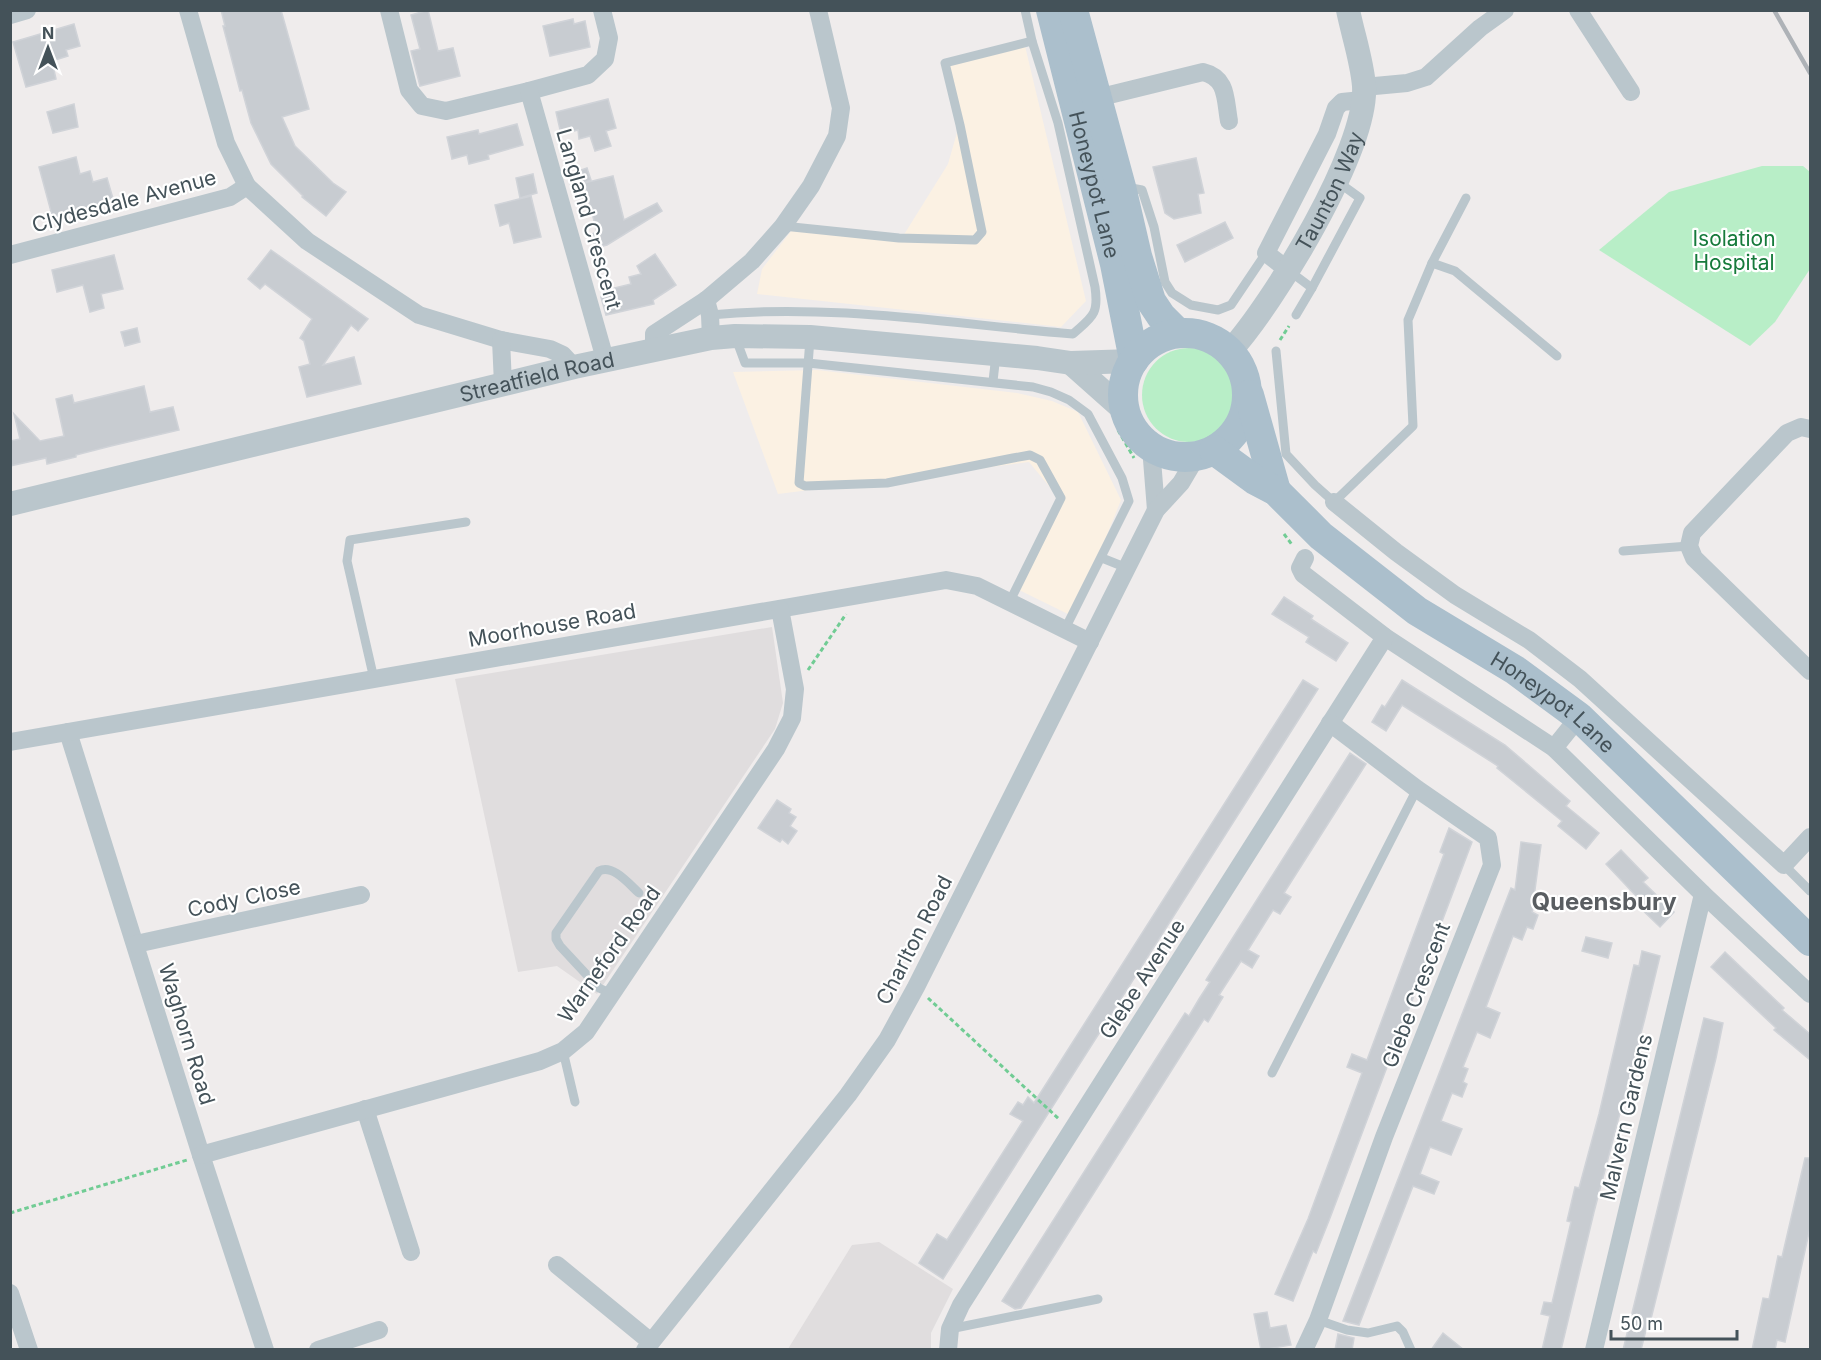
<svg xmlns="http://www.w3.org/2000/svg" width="1821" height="1360" font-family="Inter,sans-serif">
	<rect width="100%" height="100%" fill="#efecec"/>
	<g fill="#fbf1e3">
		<path d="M1025,46L1086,301L1061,327L757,294L762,269L792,230L900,241L948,164L958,129L949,65Z"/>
		<path d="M817,370L1017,393L1052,401L1078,412L1121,500L1074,617L1015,588L1058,497L1029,462L778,494L733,372Z"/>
	</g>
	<g fill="#e0ddde">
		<path d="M772,627L783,703L775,729L597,994L557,966L518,972L455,679Z"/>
		<path d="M879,1242L953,1289L931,1333V1349H788L852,1245Z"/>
	</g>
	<g fill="#b8eec7">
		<path d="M1762,166H1803L1810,172V269L1775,322L1750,346L1599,250L1669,192Z"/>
		<circle cx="1189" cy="395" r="47"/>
	</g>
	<g fill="#c8ccd1" stroke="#d0d3d8" stroke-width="1.5">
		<path d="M221,10H281L309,109L282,117L295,146L333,183L346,192L326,216L302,197L303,196L271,164L251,123L242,90L240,91L223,26H225Z"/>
		<path d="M428,10L438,51L453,48L460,76L420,86L411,51L420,49L411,15Z"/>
		<path d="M573,19L574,24L585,21L590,47L550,56L543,26Z"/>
		<path d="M74,24L80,46L66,50L68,56L52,61L56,79L26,87L13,42Z"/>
		<path d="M608,99L616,128L606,131L611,146L595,151L590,136L579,139L578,130L561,134L556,112Z"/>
		<path d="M74,104L78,127L53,133L47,112Z"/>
		<path d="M517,124L523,145L488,155L489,159L469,164L467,155L452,159L447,137L478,130L479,134Z"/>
		<path d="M76,157L80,174L90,171L93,182L107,178L114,202L53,219L39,167Z"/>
		<path d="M1196,158L1204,193L1198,194L1201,213L1174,219L1165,213L1153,167Z"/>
		<path d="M587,168L591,180L572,188L567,175Z"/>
		<path d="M533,174L537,193L520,198L516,178Z"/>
		<path d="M613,176L624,220L657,203L662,211L607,245L595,248L592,234L597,232L584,183Z"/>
		<path d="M531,196L541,237L514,243L509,223L500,226L495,205Z"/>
		<path d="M1225,222L1233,238L1185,262L1177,245Z"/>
		<path d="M271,250L368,319L358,331L351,325L323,365L354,357L361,384L307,397L299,367L310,364L304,341L300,338L312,319L265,284L260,289L248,279Z"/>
		<path d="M655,254L676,285L653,300L654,304L606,315L601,297L607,296L606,290L631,284L629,277L641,274L637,266Z"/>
		<path d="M114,255L123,289L101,294L104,308L90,312L83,285L57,292L52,270Z"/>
		<path d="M137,328L140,342L125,346L121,332Z"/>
		<path d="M144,386L150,412L173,407L179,430L111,446L76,455V457L47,464L46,458L10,466V441L20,439L14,414L40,441L64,436L56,399L72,395L74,403Z"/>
		<path d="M1284,597L1313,616L1311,619L1348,643L1336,661L1306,642L1309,637L1272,614Z"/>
		<path d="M1303,680L1318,689L943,1279L919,1263L937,1234L947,1240L1023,1121L1010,1114L1018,1102L1023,1105L1028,1097L1034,1103Z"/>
		<path d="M1402,680L1505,745L1570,801L1566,806L1599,833L1586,849L1558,826L1562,821L1497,768L1498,766L1402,705L1386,731L1372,722L1382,705L1385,707Z"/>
		<path d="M1350,753L1366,764L1284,893L1291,897L1280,914L1273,910L1248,950L1259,956L1252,968L1241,961L1219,995L1223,997L1208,1022L1204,1019L1021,1308L1015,1309L1002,1301L1185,1013L1189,1016L1199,999L1210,982L1206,980Z"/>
		<path d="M777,800L791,809L789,813L796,817L790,826L797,831L788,844L782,839L780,842L758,828Z"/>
		<path d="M1449,828L1472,842L1330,1218L1316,1253L1313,1251L1293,1301L1275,1294L1308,1219L1362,1073L1347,1067L1352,1054L1367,1060L1444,854L1440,852Z"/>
		<path d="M1521,842L1541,845L1534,897L1537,898L1532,912L1538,915L1533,929L1527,927L1522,940L1513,936L1486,1007L1500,1013L1490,1038L1477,1032L1463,1067L1468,1069L1463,1082L1467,1084L1462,1097L1452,1093L1441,1121L1462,1129L1451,1155L1430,1147L1420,1174L1439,1182L1434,1194L1413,1186L1359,1325L1343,1321L1511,888L1515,890Z"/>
		<path d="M1621,850L1648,878L1643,882L1674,912L1660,927L1633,901L1637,897L1606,864Z"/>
		<path d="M1586,937L1612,943L1608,958L1582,951Z"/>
		<path d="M1642,951L1660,956L1645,1018L1594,1212L1561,1350H1542L1550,1316L1541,1314L1544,1302L1552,1303L1571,1222L1567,1221L1575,1187L1579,1188L1599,1114L1634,965L1639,966Z"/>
		<path d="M1725,952L1784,1008L1782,1010L1810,1034V1060L1774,1030L1776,1028L1711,967Z"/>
		<path d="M1704,1018L1723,1023L1716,1058L1648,1331L1646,1330L1641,1350H1623Z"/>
		<path d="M1805,1158H1810V1228L1785,1342L1777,1340L1775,1350H1752L1763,1298L1769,1299L1778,1256L1782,1257Z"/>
		<path d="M1267,1312L1270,1328L1286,1325L1291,1345L1261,1350L1254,1314Z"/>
		<path d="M1443,1333L1464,1350H1431Z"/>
		<path d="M1338,1334L1354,1338L1352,1350H1335Z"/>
	</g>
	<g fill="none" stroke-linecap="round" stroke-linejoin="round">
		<g stroke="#71cc94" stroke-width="3" stroke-dasharray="4.5 3" stroke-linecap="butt">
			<path d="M1280,340L1289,326"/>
			<path d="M1118,430L1134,458"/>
			<path d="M1284,534L1293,546"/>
			<path d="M808,670L846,614"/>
			<path d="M928,998L1059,1119"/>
			<path d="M10,1213L187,1160"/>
		</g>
		<g stroke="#bac6cc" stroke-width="9">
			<path d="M1126,187L1142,190L1154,227L1165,282L1172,293L1191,305L1218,310L1231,305L1266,253"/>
			<path d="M783,226L899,238L975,240L982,232L960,125L945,63L1032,41"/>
			<path d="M1432,263L1455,271L1557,356"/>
			<path d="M1288,270L1312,288"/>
			<path d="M710,315C831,303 952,324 1073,334C1092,317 1099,315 1095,287L1058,123L1032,41L1025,10"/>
			<path d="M1296,315L1312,288L1360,198L1338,182"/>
			<path d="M735,336L745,363H808L1033,387L1051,392L1069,400L1088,414L1122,478L1129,501L1065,629"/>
			<path d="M810,339L799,483L805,486L887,483L1013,458L1030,455L1040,460L1061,498L1010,601"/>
			<path d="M1276,351L1286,454L1315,485L1334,502L1413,426L1408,320L1432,263L1466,198"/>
			<path d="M993,381L996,355"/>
			<path d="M1623,551L1689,546"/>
			<path d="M1102,558L1127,568"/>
			<path d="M374,679L347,561L350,540L466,522"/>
			<path d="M1784,865L1810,891"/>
			<path d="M612,994L599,988L560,946L556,939V933L599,871C613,864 629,884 639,893"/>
			<path d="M563,1051L575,1102"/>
			<path d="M1272,1073L1417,789"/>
			<path d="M1318,1320L1347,1330L1368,1333L1397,1326L1403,1332L1411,1350"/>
			<path d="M950,1329L1098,1299"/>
		</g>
		<g stroke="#bac6cc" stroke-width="18">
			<path d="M188,10L226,143L247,186L307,241L419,315L501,340L550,349L563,355L574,367"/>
			<path d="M389,10L409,90L422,106L446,111L529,91L588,75L605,59L609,38L602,10"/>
			<path d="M1578,10L1631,92"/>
			<path d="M10,15L27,10"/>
			<path d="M1364,87L1407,83L1426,77L1480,28L1505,10"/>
			<path d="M529,91L605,359"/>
			<path d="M1097,98L1203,72C1228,78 1225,100 1229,121"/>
			<path d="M10,255L230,197L247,186"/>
			<path d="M1288,270L1266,253L1327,134L1336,108L1342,102L1362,100"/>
			<path d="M706,300L710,315L711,338"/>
			<path d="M501,340L503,384"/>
			<path d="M654,348V334L706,300L752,261L783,226L811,186L837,136L841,108L818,10"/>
			<path d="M1810,429L1801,427L1787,433L1692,533L1689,546L1694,558L1810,671"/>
			<path d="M1151,447L1156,510"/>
			<path d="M1334,502L1396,552L1455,595L1529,640L1580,679L1784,865L1810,837"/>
			<path d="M1305,558L1300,568L1303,574L1385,637L1554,748L1703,894L1810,994"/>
			<path d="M68,732L201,1155L265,1350"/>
			<path d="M10,742L946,580L977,586L1090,642"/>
			<path d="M1554,748L1579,717"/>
			<path d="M136,944L361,895"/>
			<path d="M365,1109L411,1252"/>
			<path d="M201,1155L540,1061L563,1051L586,1032L776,749L792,718L795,689L780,609"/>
			<path d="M557,1265L651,1342"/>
			<path d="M10,1293L29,1350"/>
			<path d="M318,1350L379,1330"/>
			<path d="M645,1350L848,1095L887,1040L916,987L1156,510L1181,483L1197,456"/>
			<path d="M948,1350L950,1329L961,1305L1385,637"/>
			<path d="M1304,1350L1318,1320L1384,1137L1492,865L1488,838L1417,789L1330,723"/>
			<path d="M1594,1350L1703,894"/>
		</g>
		<g stroke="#bac6cc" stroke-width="24">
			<path id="s1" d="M1230,351C1273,304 1368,149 1364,86C1362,61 1353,35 1348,10"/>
			<path d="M1071,363L1125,411"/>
			<path id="s2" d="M10,504L574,367L711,338L735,336L810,337L1037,358L1071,363L1133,361"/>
		</g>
		<g stroke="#abbfcc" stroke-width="30">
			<path id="s3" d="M1051,10L1115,264L1134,360"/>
			<path d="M1073,10L1121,187L1137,256L1151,301L1161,316L1178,333"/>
			<circle cx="1185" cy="395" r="62"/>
			<path d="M1249,395L1276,491"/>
			<path id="s4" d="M1214,450L1255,480L1276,491L1321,536L1417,611L1515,670L1579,717L1810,941"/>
		</g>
		<path stroke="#aeb2b7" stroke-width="4.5" d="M1774,10L1810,73"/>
	</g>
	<g text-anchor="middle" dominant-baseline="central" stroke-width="4.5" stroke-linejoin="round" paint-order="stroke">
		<g font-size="21" fill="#445259" stroke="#fff">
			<text stroke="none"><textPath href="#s3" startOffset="180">Honeypot Lane</textPath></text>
			<text stroke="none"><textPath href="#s1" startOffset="189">Taunton Way</textPath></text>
			<text transform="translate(124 201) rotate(-15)">Clydesdale Avenue</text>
			<text transform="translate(589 219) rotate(74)">Langland Crescent</text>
			<text stroke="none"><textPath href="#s2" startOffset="542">Streatfield Road</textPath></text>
			<text transform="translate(552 625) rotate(-10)">Moorhouse Road</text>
			<text stroke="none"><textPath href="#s4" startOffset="424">Honeypot Lane</textPath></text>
			<text transform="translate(244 898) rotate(-12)">Cody Close</text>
			<text transform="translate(914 940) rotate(-63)">Charlton Road</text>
			<text transform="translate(609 954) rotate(-55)">Warneford Road</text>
			<text transform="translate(1142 979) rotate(-57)">Glebe Avenue</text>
			<text transform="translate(1416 995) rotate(-69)">Glebe Crescent</text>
			<text transform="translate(187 1034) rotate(73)">Waghorn Road</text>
			<text transform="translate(1626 1117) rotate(-77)">Malvern Gardens</text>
		</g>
		<g font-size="21" fill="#167a3b" stroke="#fff">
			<text x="1734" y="238">Isolation<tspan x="1734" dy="24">Hospital</tspan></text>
		</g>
		<g font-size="24" font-weight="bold" fill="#595d61" stroke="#fff">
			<text x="1604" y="901">Queensbury</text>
		</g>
	</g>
	<rect width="1821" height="1360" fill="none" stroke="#445259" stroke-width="24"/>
	<g transform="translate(48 48)" stroke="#ffffff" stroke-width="4.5" paint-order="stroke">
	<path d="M0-4.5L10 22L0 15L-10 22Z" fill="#445259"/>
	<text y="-9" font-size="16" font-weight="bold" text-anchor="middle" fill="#445259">N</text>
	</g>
	<path d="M1611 1330v9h126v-9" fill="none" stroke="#445259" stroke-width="3"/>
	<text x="1620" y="1330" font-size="18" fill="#445259" stroke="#ffffff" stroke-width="4.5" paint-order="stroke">50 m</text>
</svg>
